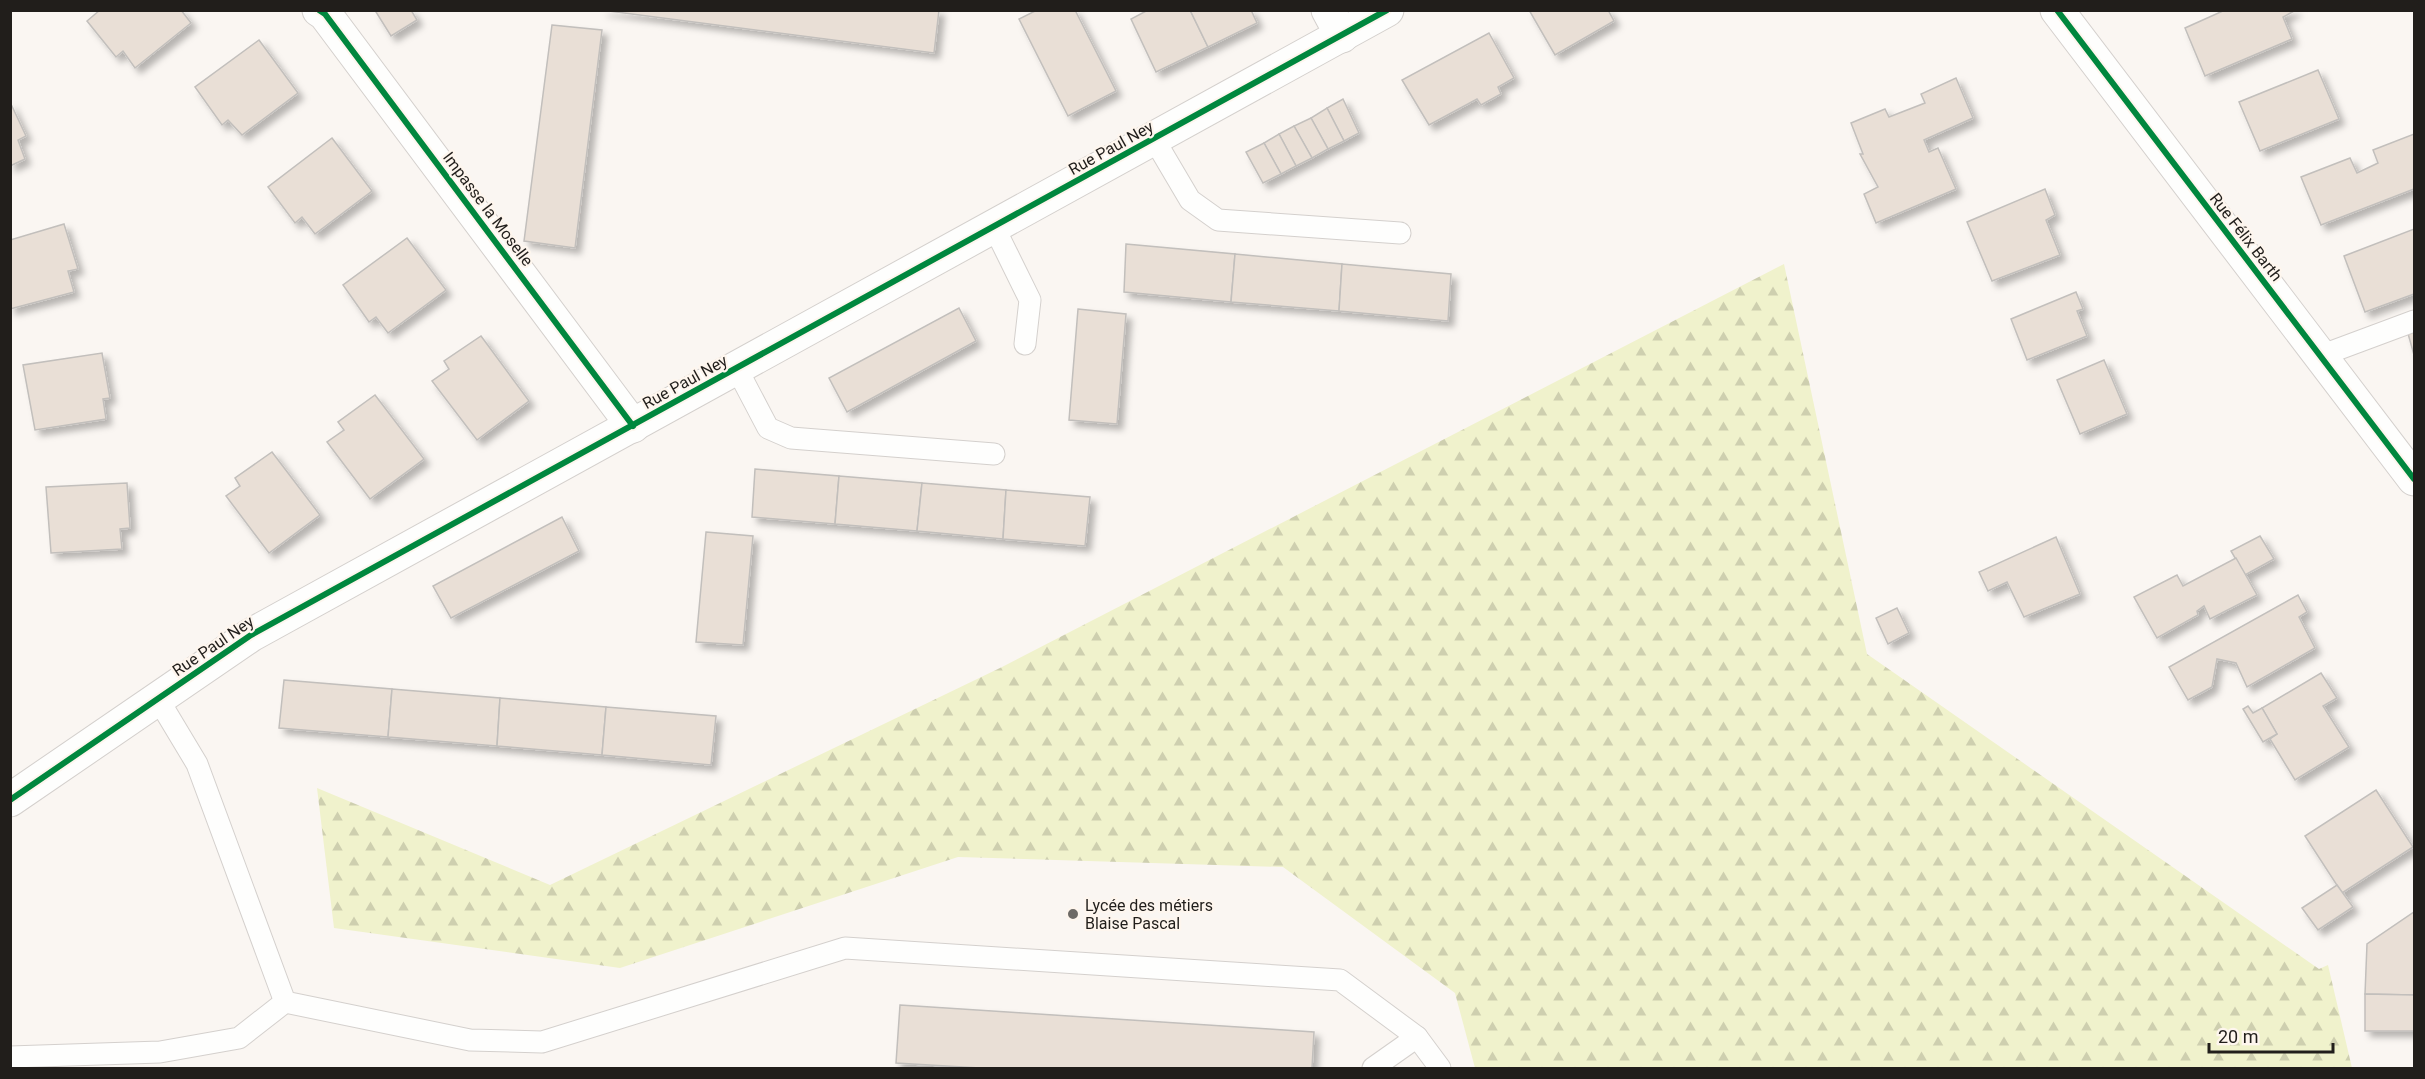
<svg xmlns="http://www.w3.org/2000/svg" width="2425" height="1079" font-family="Roboto,sans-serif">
	<defs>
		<pattern id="forest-firs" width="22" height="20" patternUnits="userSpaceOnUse" patternTransform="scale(1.5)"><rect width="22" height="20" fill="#f0f2cc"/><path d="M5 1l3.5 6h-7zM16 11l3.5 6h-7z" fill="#cecfaf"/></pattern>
		<filter id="shadow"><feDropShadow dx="5.5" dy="5.5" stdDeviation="3" flood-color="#0004"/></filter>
	</defs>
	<rect width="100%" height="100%" fill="#faf6f2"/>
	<path fill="url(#forest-firs)" d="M1784,264L1867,654L2319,969L2328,965L2352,1068H1475L1455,993L1283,867L958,857L620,968L334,928L317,788L550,885L1002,667Z"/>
	<g fill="#e9dfd6" stroke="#c2bfbc" stroke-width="1.5" filter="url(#shadow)">
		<path d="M100,10H181L191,23L135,68L123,51L116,57L87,21Z"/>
		<path d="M379,10H411L417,20L391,36L376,12Z"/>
		<path d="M601,10H939L934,53Z"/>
		<path d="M1037,10H1075L1116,91L1068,116L1019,19Z"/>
		<path d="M1148,10H1190L1208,47L1156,72L1131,19Z"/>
		<path d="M1190,10H1251L1257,23L1208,47Z"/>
		<path d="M1529,10H1608L1614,21L1555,55Z"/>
		<path d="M2225,10H2296L2283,17L2292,39L2205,76L2185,28Z"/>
		<path d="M552,25L602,30L575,248L524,241Z"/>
		<path d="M1489,33L1514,78L1498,87L1501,94L1481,105L1477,99L1429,125L1402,80Z"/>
		<path d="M259,40L298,93L242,135L228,120L222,125L195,87Z"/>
		<path d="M2318,70L2339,119L2260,151L2239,102Z"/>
		<path d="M1956,78L1973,118L1924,140L1929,152L1938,148L1956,189L1876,223L1864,194L1878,187L1860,154H1863L1851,123L1885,109L1889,117L1925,103L1921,94Z"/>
		<path d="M1343,99L1359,133L1344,141L1327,108Z"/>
		<path d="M10,102L26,136L18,140L25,159L10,166Z"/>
		<path d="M1327,108L1344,141L1328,149L1311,118Z"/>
		<path d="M1311,118L1328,149L1312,158L1294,126Z"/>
		<path d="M1294,126L1312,158L1296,166L1279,134Z"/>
		<path d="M1279,134L1296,166L1281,174L1264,143Z"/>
		<path d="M2414,134V189L2321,225L2301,177L2350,158L2357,173L2378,163L2373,150Z"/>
		<path d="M332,138L372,191L315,234L302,217L295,223L268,187Z"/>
		<path d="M1264,143L1281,174L1263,183L1246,152Z"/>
		<path d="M2045,189L2055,215L2046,220L2060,255L1992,281L1967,222Z"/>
		<path d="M64,224L78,269L68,271L74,292L10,309V240Z"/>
		<path d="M2414,229V294L2365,312L2344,256Z"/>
		<path d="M407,238L446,290L388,333L376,317L369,322L343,285Z"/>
		<path d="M1126,244L1235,254L1231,302L1124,292Z"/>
		<path d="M1235,254L1342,264L1339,311L1231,302Z"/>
		<path d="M1342,264L1451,274L1448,321L1339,311Z"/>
		<path d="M2076,292L2083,309L2077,311L2087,336L2027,360L2011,319Z"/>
		<path d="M959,308L976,341L847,412L829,378Z"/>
		<path d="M1078,309L1126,314L1117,424L1069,420Z"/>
		<path d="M2414,328V355L2407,330Z"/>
		<path d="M481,336L529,401L477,440L432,381L449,369L444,361Z"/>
		<path d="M102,353L110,398L103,399L106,419L35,430L23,365Z"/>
		<path d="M2104,360L2127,414L2080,434L2057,380Z"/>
		<path d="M375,395L424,459L370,499L327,442L344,430L338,422Z"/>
		<path d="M272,452L320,515L269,553L226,496L240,486L235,478Z"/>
		<path d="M755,469L839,476L835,524L752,517Z"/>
		<path d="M839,476L922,483L917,531L835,524Z"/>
		<path d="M127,483L130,528L120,529L122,549L51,553L46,487Z"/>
		<path d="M922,483L1006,490L1003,539L917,531Z"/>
		<path d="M1006,490L1090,497L1085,546L1003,539Z"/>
		<path d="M562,517L579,551L451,618L433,586Z"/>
		<path d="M706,532L753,536L743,645L696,642Z"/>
		<path d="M2260,536L2274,559L2245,575L2231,551Z"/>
		<path d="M2056,537L2080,594L2024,617L2007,582L1988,591L1979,572Z"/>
		<path d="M2236,558L2257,595L2210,619L2204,606L2197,611L2198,615L2157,638L2134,597L2177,575L2183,586Z"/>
		<path d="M2298,595L2307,612L2299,617L2315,648L2247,687L2236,663L2217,659L2212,687L2188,700L2169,667Z"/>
		<path d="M1897,608L1909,633L1888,644L1876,618Z"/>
		<path d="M2321,673L2337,698L2323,706L2349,747L2295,780L2270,739L2277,734L2262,708Z"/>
		<path d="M284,680L392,689L388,737L279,728Z"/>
		<path d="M392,689L500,698L497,746L388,737Z"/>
		<path d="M500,698L606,707L602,755L497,746Z"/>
		<path d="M2248,706L2253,713L2262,708L2277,734L2263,742L2243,709Z"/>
		<path d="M606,707L716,716L711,765L602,755Z"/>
		<path d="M2376,790L2413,847L2342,893L2305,836Z"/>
		<path d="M2337,885L2353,907L2318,930L2302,908Z"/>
		<path d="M2414,912V995L2365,994L2367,944Z"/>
		<path d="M2365,994L2414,995V1031H2365Z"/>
		<path d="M900,1005L1314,1032L1312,1068H980L896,1063Z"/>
	</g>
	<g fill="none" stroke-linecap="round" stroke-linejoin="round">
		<defs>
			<g id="service">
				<path d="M1154,139L1190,200L1218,220L1400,233"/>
				<path d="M994,227L1030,300L1025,344"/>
				<path d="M2320,356L2414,321"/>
				<path d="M737,369L768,428L791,438L994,454"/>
				<path d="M158,699L197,764L285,1002L470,1040L542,1042L845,948L1340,980L1417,1037L1440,1068"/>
				<path d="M10,1057L160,1052L239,1038L285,1002"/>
				<path d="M1373,1068L1417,1037"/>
			</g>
			<g id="minor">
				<path d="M319,10L325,14L633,426"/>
				<path d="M1328,10L1342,36"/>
				<path d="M10,800L251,635L1387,10"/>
			</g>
			<path id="tertiary" d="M2057,10L2414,479"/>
		</defs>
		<use href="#service" stroke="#d4d0cd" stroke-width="23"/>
		<use href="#minor" stroke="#d4d0cd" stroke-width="35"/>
		<use href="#tertiary" stroke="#d4d0cd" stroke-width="35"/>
		<use href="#service" stroke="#fefefd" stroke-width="21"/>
		<use href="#minor" stroke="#fefefd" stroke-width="33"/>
		<use href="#tertiary" stroke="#fefefd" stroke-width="33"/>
		<defs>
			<g id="cycleway">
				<path d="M319,10L325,14L633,426"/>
				<path d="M2057,10L2414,479"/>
				<path d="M10,800L251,635L1387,10"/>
			</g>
		</defs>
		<use href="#cycleway" stroke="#fef6ee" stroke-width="10"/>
		<use href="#cycleway" stroke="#00873e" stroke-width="6"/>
	</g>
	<circle fill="#6d6a66" stroke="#fef6ee" stroke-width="2" cx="1073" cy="914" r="6"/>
	<g text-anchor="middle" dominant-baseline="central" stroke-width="4.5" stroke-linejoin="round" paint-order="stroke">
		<g font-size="16" fill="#211e1b" stroke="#fef6ee">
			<text transform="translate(1111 148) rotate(-29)">Rue Paul Ney</text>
			<text transform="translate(488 209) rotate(53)">Impasse la Moselle</text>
			<text transform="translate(2246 237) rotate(52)">Rue Félix Barth</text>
			<text transform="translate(685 382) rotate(-29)">Rue Paul Ney</text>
			<text transform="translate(213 646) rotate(-34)">Rue Paul Ney</text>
		</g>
		<g font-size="16" fill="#211e1b" stroke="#fef6ee" text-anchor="start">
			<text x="1085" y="905">Lycée des métiers<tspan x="1085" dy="18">Blaise Pascal</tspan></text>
		</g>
	</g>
	<rect width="2425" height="1079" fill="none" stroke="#211e1b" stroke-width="24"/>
	<path d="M2209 1043v9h124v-9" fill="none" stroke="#211e1b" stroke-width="3"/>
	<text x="2218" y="1043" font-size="18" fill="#211e1b" stroke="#fef6ee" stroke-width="4.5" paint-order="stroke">20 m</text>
</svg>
